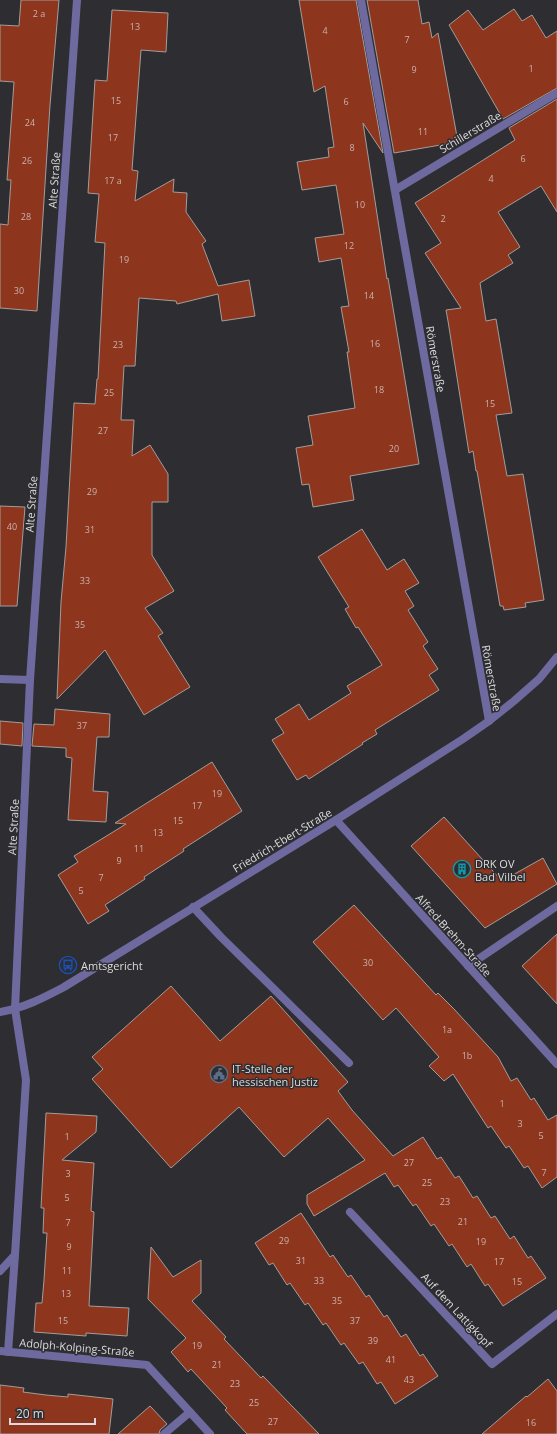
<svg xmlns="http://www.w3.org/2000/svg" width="557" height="1434" font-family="'Open Sans',sans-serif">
	<rect width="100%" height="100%" fill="#2e2e32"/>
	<g fill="#8e351e" stroke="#a29d9b">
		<path d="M21,0H59L50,105L37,311L0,308V224L8,225L11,180H7L14,82L0,81V25L19,26Z"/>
		<path d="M299,0H356L383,153L363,123L387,279L388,278L419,464L350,476L354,500L313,507L309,484L302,485L296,448L313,445L308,416L355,408L347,352H349L341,307L349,306L341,258L319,262L315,238L344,234L336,185L302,190L297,162L329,157L328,148L334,147L325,86L314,92Z"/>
		<path d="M367,0H418L422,24L429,22L432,38L438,33L458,142L394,153Z"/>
		<path d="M514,9L522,21L532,15L546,38L557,31V88L503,119L449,25L468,10L483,30Z"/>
		<path d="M112,10L168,13L166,52L141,50L132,170L138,171L135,201L174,179L173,192L187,193L186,212L206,241L202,244L218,286L249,280L255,316L222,321L218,294L177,304L176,301L139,298L135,366H124L121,420H134L132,456L150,445L168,474V502H152V555L174,591L145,608L163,633L158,636L190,687L144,715L105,650L57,699L61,602L66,547L74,403L95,404L97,379H98L105,243L95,242L99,194L88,193L95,80L107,81Z"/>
		<path d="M557,99V212L541,186L498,212L520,247L508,255L513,263L480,283L486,321L496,319L512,413L496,415L507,476L523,474L544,600L525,603L526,607L504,610L503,606H500L477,471H476L473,451L469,453L448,321L446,310L461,308L425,253L441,243L415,203L515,140L509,128Z"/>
		<path d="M0,506L25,507L17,606H0Z"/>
		<path d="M362,529L387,570L404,559L419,583L405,591L414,606L408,610L428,642L423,646L438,669L429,675L439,690L375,730L377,734L362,743L363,744L309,779L306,775L297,780L272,740L284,733L275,719L299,704L309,720L351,693L347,686L382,665L358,627L356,628L345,609L349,607L318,557Z"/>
		<path d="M55,709L110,714L109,737H97L93,791L108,792L106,822L68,820L72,758L66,757V748L32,746L34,724L54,725Z"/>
		<path d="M0,721L23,723L22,746L0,744Z"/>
		<path d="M212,762L242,811L183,849L184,851L144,877L145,879L105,905L109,911L88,924L58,875L78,862L74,856L126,824L115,823Z"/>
		<path d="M444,817L502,881L543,858L557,884L485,928L411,846Z"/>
		<path d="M354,905L436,995L438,993L454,1009L498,1057L511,1081L517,1078L531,1100L534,1098L548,1120L557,1115V1177L542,1188L528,1166L524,1168L509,1146L506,1148L491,1126L488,1128L453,1074L444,1081L429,1066L439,1057L396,1008L383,1020L313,942Z"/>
		<path d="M557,934V1004L522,966Z"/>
		<path d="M171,986L220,1041L271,996L348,1082L338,1091L352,1110L393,1156L423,1137L437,1159L441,1157L455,1178L459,1176L473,1198L477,1196L491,1218L495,1216L510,1239L514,1236L528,1258L531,1256L546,1278L503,1306L488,1284L485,1286L471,1264L467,1267L452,1244L449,1246L434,1224L431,1226L416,1204L413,1206L398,1185L394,1187L385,1173L314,1216L307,1204V1195L365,1160L328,1118L284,1157L239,1107L171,1168L92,1079L103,1069L92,1057Z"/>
		<path d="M46,1113L97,1116L96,1132L62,1160L94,1163L91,1211L94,1212L89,1306L129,1308L127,1336L86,1333V1336L34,1332L36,1303H42L44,1280L47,1233H43L44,1208H41Z"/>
		<path d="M301,1213L330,1257L333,1255L348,1277L351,1275L366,1297L369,1295L384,1317L387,1315L401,1337L406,1334L420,1356L423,1354L438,1376L395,1404L381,1382L377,1384L363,1362L359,1364L344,1343L341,1345L326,1323L323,1325L308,1303L305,1305L290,1283L287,1285L273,1263L269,1265L255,1243Z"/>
		<path d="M151,1247L173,1277L201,1260V1293L192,1301L226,1337L224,1339L261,1378L263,1376L319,1434H247L225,1410L227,1408L191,1369L188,1372L171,1352L186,1338L148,1299Z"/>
		<path d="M548,1379L557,1391V1434H482L526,1396L527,1397Z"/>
		<path d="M0,1385L24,1388L23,1392L46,1395L68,1397V1394L113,1399L109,1434H0Z"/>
		<path d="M150,1406L167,1424L160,1430L159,1434H118Z"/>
	</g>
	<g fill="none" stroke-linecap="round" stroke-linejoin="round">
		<g stroke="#6e6aa0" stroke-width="8">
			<path d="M193,907L221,937L349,1063"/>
			<path d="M468,966L557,906"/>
			<path d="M164,1434L190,1412"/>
		</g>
		<g stroke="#6e6aa0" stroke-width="8">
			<path d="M361,0L489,721"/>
			<path d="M395,190L557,93"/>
			<path d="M0,679L30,680"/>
			<path d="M336,820L557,1064"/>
			<path d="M0,1012C24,1008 43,998 64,987L336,820L463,739L489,721L514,701L539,679L557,657"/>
			<path d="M350,1212L492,1364L557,1314"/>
			<path d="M0,1271L15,1255L26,1080L15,1009L30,680L77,0"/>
			<path d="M0,1351L147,1365L210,1434"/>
			<path d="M8,1352L15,1255"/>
		</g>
	</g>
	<defs>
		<symbol id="building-ring" viewBox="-11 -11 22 22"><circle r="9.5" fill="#2e2e32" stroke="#0f9aa8" stroke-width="1.5"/><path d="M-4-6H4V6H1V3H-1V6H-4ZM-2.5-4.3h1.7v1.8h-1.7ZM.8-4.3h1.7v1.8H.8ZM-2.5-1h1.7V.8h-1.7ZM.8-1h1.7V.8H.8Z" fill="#0f9aa8"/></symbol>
		<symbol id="bus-ring" viewBox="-11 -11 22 22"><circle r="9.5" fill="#2e2e32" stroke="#1a4fb4" stroke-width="1.5"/><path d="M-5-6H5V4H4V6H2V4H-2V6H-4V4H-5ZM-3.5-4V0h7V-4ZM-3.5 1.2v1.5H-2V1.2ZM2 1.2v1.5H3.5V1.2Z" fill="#1a4fb4"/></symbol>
		<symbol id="civic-ring" viewBox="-11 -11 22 22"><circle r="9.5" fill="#2e2e32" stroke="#5c6f8a" stroke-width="1.5"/><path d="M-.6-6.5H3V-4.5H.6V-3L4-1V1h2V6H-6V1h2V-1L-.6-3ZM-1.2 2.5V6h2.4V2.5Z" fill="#5c6f8a"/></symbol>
	</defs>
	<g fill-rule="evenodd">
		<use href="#building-ring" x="452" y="859" width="20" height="20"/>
		<use href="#bus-ring" x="58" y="955" width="20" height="20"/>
		<use href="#civic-ring" x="209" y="1064" width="20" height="20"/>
	</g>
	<g text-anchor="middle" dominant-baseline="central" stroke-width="3" stroke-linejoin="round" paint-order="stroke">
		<g font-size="9" fill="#c8b2ad">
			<text x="39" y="13">2 a</text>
			<text x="135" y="26">13</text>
			<text x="325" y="30">4</text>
			<text x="407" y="39">7</text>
			<text x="531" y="68">1</text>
			<text x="414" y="69">9</text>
			<text x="116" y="100">15</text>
			<text x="346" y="101">6</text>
			<text x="30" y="122">24</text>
			<text x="423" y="131">11</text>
			<text x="113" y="137">17</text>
			<text x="352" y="147">8</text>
			<text x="523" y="158">6</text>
			<text x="27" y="160">26</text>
			<text x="491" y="178">4</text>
			<text x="113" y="180">17 a</text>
			<text x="360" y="204">10</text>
			<text x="26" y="216">28</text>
			<text x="443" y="218">2</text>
			<text x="349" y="245">12</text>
			<text x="124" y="259">19</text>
			<text x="19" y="290">30</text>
			<text x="369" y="295">14</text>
			<text x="375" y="343">16</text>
			<text x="118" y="344">23</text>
			<text x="379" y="389">18</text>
			<text x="109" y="392">25</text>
			<text x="490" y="403">15</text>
			<text x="103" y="430">27</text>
			<text x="394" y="448">20</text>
			<text x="92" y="491">29</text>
			<text x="12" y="526">40</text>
			<text x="90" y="529">31</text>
			<text x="85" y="580">33</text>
			<text x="80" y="624">35</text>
			<text x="82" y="725">37</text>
			<text x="217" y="793">19</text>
			<text x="197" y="805">17</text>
			<text x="178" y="820">15</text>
			<text x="158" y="832">13</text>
			<text x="139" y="848">11</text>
			<text x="119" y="860">9</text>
			<text x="101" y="877">7</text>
			<text x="81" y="890">5</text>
			<text x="368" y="962">30</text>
			<text x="447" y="1029">1a</text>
			<text x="467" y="1055">1b</text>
			<text x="502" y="1103">1</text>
			<text x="520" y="1123">3</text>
			<text x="541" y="1135">5</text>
			<text x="67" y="1136">1</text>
			<text x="409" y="1162">27</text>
			<text x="544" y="1172">7</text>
			<text x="68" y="1173">3</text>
			<text x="427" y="1182">25</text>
			<text x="67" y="1197">5</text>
			<text x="445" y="1201">23</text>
			<text x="463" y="1221">21</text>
			<text x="68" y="1222">7</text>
			<text x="284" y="1240">29</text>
			<text x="481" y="1241">19</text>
			<text x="69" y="1246">9</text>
			<text x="301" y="1260">31</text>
			<text x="499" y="1261">17</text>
			<text x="67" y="1270">11</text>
			<text x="319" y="1280">33</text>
			<text x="517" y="1281">15</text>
			<text x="66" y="1293">13</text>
			<text x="337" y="1300">35</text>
			<text x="63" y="1320">15</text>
			<text x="355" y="1320">37</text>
			<text x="373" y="1340">39</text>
			<text x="197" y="1345">19</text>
			<text x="391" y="1359">41</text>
			<text x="217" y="1364">21</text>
			<text x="409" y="1379">43</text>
			<text x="235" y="1383">23</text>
			<text x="254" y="1402">25</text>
			<text x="273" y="1421">27</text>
			<text x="531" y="1422">16</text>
		</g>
		<g font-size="11" fill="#dbdbdd" stroke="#2e2e32">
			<text transform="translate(470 132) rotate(-31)">Schillerstraße</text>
			<text transform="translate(54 180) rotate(-86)">Alte Straße</text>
			<text transform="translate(436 359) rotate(80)">Römerstraße</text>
			<text transform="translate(31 504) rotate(-86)">Alte Straße</text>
			<text transform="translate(492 678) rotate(80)">Römerstraße</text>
			<text transform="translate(13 827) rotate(-87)">Alte Straße</text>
			<text transform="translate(282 840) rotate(-31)">Friedrich-Ebert-Straße</text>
			<text transform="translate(454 935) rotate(48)">Alfred-Brehm-Straße</text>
			<text transform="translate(457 1310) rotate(47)">Auf dem Lattigkopf</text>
			<text transform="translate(77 1347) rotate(5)">Adolph-Kolping-Straße</text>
		</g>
		<g font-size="11" fill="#dbdbdd" stroke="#2e2e32" text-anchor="start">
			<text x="475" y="863">DRK OV<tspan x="475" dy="13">Bad Vilbel</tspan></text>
			<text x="81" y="965">Amtsgericht</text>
			<text x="232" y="1068">IT-Stelle der<tspan x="232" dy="13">hessischen Justiz</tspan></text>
		</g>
	</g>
	<path d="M10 1418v6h85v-6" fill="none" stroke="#dbdbdd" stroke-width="2"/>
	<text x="16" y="1418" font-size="12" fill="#dbdbdd" stroke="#2e2e32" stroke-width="3" paint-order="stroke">20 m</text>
</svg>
